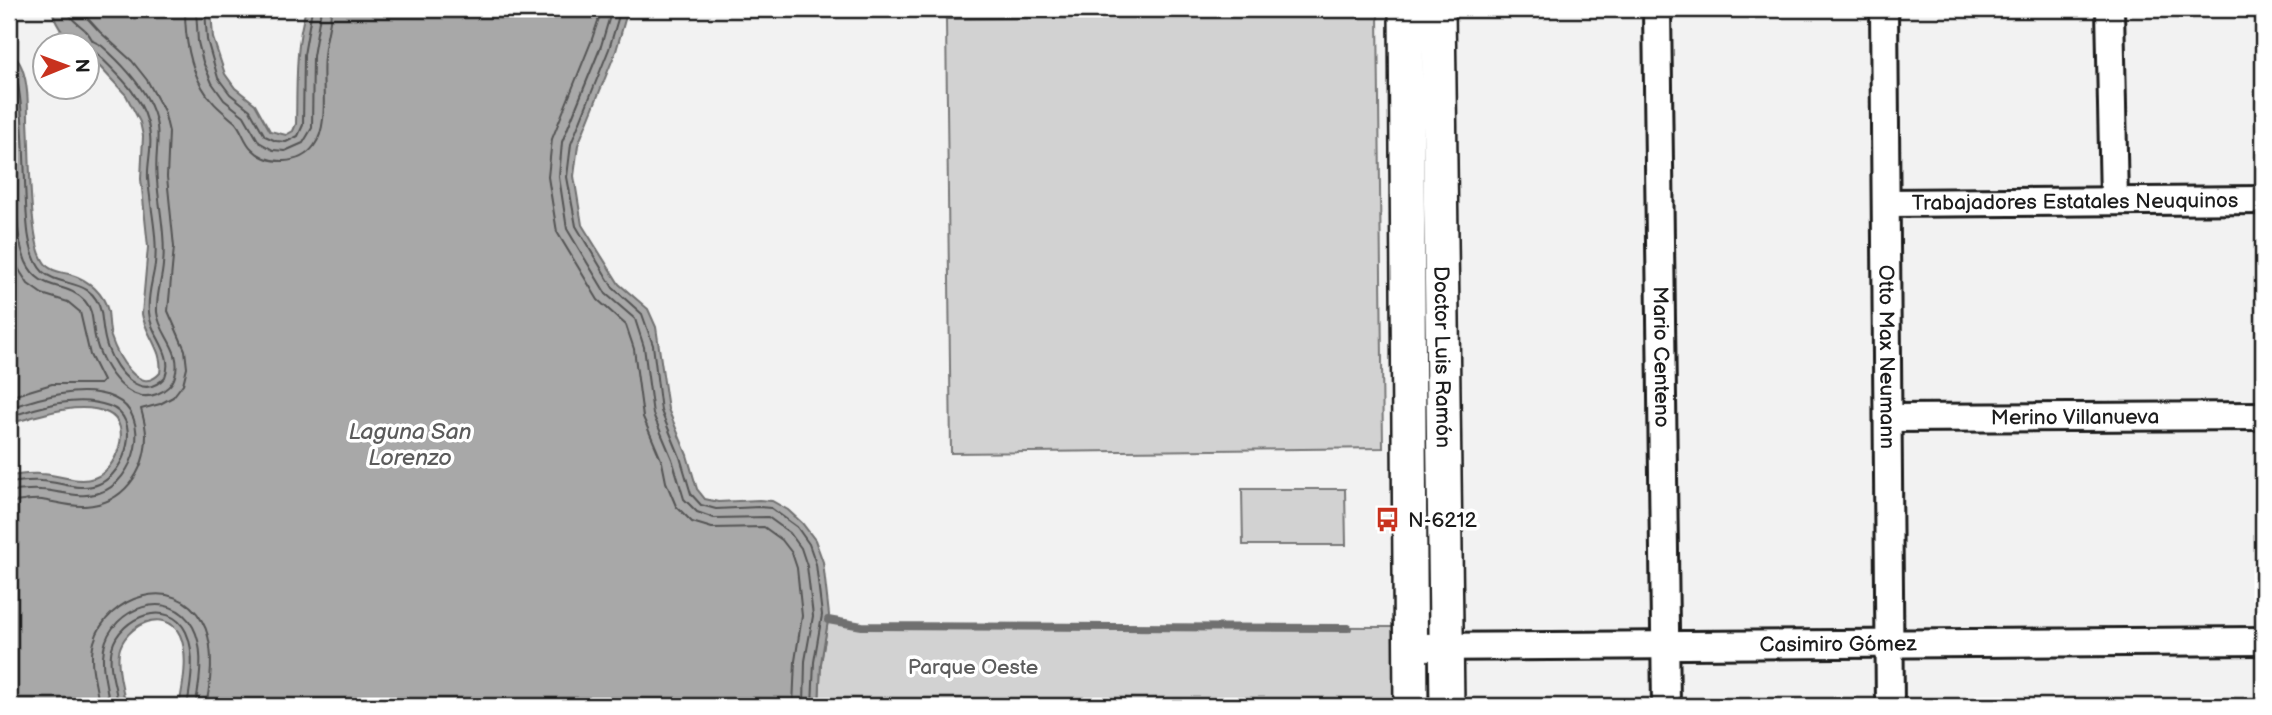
<svg xmlns="http://www.w3.org/2000/svg" width="2272" height="715" font-family="'Balsamiq Sans',sans-serif">
	<rect width="100%" height="100%" fill="#f2f2f2"/>
	<filter id="ink" filterUnits="userSpaceOnUse"><feTurbulence type="fractalNoise" baseFrequency=".0143" numOctaves="2"/><feDisplacementMap in="SourceGraphic" scale="14" xChannelSelector="R" yChannelSelector="G"/><feConvolveMatrix kernelMatrix="1 2 1 2 8 2 1 2 1" color-interpolation-filters="sRGB"/></filter>
	<g filter="url(#ink)">
		<g fill="#d2d2d2" stroke="#777" stroke-width="2">
			<path d="M1378,14L1383,448L951,453L946,19Z"/>
			<path d="M1242,489H1345L1346,545H1243Z"/>
			<path d="M828,620L862,626L1395,627V706H819L821,663Z"/>
		</g>
		<path fill="#a8a8a8" stroke="#707070" stroke-width="2" d="M52,9H211L213,38L225,74L235,88L255,104L270,131L286,135L293,131L296,124C297,84 295,47 306,9H628L616,51L578,145L574,176L582,225L619,284L648,309L656,327L668,409L687,455L697,489L705,499L718,502L759,500L772,501L788,510L802,523L815,540L823,562L829,615L821,663L819,706H179C183,686 189,655 180,635C165,605 124,626 119,652C116,670 124,688 125,706H9V476C19,475 30,473 41,474C59,474 76,484 94,478C116,471 134,425 108,413C79,400 37,416 9,424V52C15,56 19,60 22,68C28,84 28,103 28,120C30,155 29,192 34,227C36,240 38,256 47,266C54,273 64,272 72,275C89,280 104,294 108,311C109,320 109,329 111,337C117,355 139,397 160,373C164,351 145,334 142,314L148,247L141,179L143,136L140,122L126,95L88,54V46C69,46 55,26 52,9Z"/>
		<g fill="none" stroke-linecap="round" stroke-linejoin="round">
			<g stroke="#545454" stroke-width="2">
				<path d="M185,9C185,35 189,64 202,87C210,102 222,111 235,122C242,129 244,142 252,149C268,166 300,165 314,146C330,125 321,82 324,57C325,40 331,25 331,9"/>
				<path d="M196,9L198,42L203,62L212,83L224,100L244,116L259,142L273,150L285,151L303,143L312,128L313,56L321,9"/>
				<path d="M205,9L207,40L218,78L230,94L250,110L265,136L276,141L286,142L298,136L303,125L304,55L312,9"/>
				<path d="M602,9L591,42L552,139L548,177L557,232L598,300L626,325L634,349L643,417L662,462L666,482L676,506L692,522L712,528L764,527L782,540L792,553L797,568L802,616L795,661L793,706"/>
				<path d="M612,9L601,46L562,142L559,177L567,229L606,294L635,319L644,347L653,414L672,459L684,499L697,512L714,518L768,517L790,533L801,548L807,566L813,616L805,661L804,706"/>
				<path d="M621,9L609,49L571,144L567,177L576,226L613,288L642,314L653,345L661,411L680,457L691,494L701,505L716,509L759,507L771,508L797,527L809,544L816,564L822,615L814,662L812,706"/>
				<path d="M9,60C28,81 22,201 29,238C31,250 34,263 43,272C61,288 93,277 101,312C103,325 103,337 108,349C116,371 142,403 165,377C175,352 150,336 149,312C147,295 153,280 155,264C158,235 150,207 148,178C147,164 152,150 150,135C147,100 119,75 95,52L88,50"/>
				<path d="M9,79C17,118 14,160 16,200C17,220 18,243 26,262C40,293 67,281 85,301C94,311 92,324 95,337C100,362 125,406 157,394C165,391 173,384 175,376C183,350 159,335 157,312C156,295 162,280 163,265C166,236 159,209 157,180C153,147 166,133 147,98C136,79 119,61 102,46C100,44 96,43 93,41C92,40 89,34 87,32C80,24 70,21 68,9"/>
				<path d="M9,236L16,265L28,284L42,294L68,302L80,312L90,355L103,381L100,384H52L9,397"/>
				<path d="M9,408C39,398 83,384 114,398C154,416 135,482 99,493C79,499 62,491 41,490C30,489 19,491 9,491"/>
				<path d="M9,417C40,407 76,394 109,406C143,418 126,473 99,484C80,492 61,482 41,481C30,480 19,482 9,483"/>
				<path d="M9,502C20,502 31,499 42,500C56,502 70,507 85,506C123,504 146,472 146,435C146,426 143,417 141,409L160,404L173,397L183,384L187,368L185,350L168,311L174,247L167,177L169,132L164,111L147,80L132,61L100,32L79,9"/>
				<path d="M99,706C97,685 88,664 94,642C107,596 175,573 202,621C216,645 211,681 206,706"/>
				<path d="M109,706C108,686 100,668 104,648C111,608 171,586 193,627C205,649 200,683 195,706"/>
				<path d="M118,706C117,687 107,668 112,648C120,617 169,597 186,632C196,653 191,684 187,706"/>
			</g>
			<path stroke="#707070" stroke-width="8" d="M828,620L862,626L1348,628"/>
			<defs>
				<g id="minor">
					<path id="s1" d="M1657,9L1666,706"/>
					<path id="s2" d="M1884,9L1890,706"/>
					<path d="M2110,9L2114,201"/>
					<path id="s3" d="M1886,203L2263,200"/>
					<path id="s4" d="M1888,418L2263,416"/>
					<path id="s5" d="M1411,647L2263,641"/>
				</g>
				<g id="major">
					<path d="M1406,9L1411,706"/>
					<path id="s6" d="M1438,9L1447,706"/>
				</g>
			</defs>
			<use href="#minor" stroke="#1c1c1c" stroke-width="32"/>
			<use href="#major" stroke="#1c1c1c" stroke-width="38"/>
			<use href="#minor" stroke="#fff" stroke-width="26"/>
			<use href="#major" stroke="#fff" stroke-width="33"/>
		</g>
	</g>
	<defs>
		<symbol id="bus-bare" viewBox="-9 -9 18 18"><path d="M-5-6H5V4H4V6H2V4H-2V6H-4V4H-5ZM-3.5-4V0h7V-4ZM-3.5 1.2v1.5H-2V1.2ZM2 1.2v1.5H3.5V1.2Z" fill="#c8321e" stroke="#fff" stroke-width="2.5" paint-order="stroke"/></symbol>
	</defs>
	<g fill-rule="evenodd">
		<use href="#bus-bare" x="1370" y="502" width="35" height="35"/>
	</g>
	<g text-anchor="middle" dominant-baseline="central" stroke-width="7" stroke-linejoin="round" paint-order="stroke">
		<g font-size="21" fill="#1c1c1c" stroke="#fff">
			<text stroke="none"><textPath href="#s3" startOffset="189">Trabajadores Estatales Neuquinos</textPath></text>
			<text stroke="none"><textPath href="#s6" startOffset="348">Doctor Luis Ramón</textPath></text>
			<text stroke="none"><textPath href="#s2" startOffset="348">Otto Max Neumann</textPath></text>
			<text stroke="none"><textPath href="#s1" startOffset="348">Mario Centeno</textPath></text>
			<text stroke="none"><textPath href="#s4" startOffset="187">Merino Villanueva</textPath></text>
			<text stroke="none"><textPath href="#s5" startOffset="427">Casimiro Gómez</textPath></text>
		</g>
		<g font-size="21" fill="#1c1c1c" stroke="#fff" text-anchor="start">
			<text x="1408" y="520">N-6212</text>
		</g>
		<g font-size="21" fill="#5c5c5c" stroke="#fff">
			<text x="973" y="667">Parque Oeste</text>
		</g>
		<g font-size="23" font-style="italic" fill="#5b5b5b" stroke="#fff">
			<text x="410" y="432">Laguna San<tspan x="410" dy="26">Lorenzo</tspan></text>
		</g>
	</g>
	<rect width="2272" height="715" fill="none" stroke="#fff" stroke-width="35"/>
	<rect x="18" y="18" width="2237" height="680" fill="none" stroke="#1c1c1c" stroke-width="2.5" filter="url(#ink)"/>
	<g transform="translate(66 66) rotate(89)"><circle r="33" fill="#ffffff" stroke="#a4a4a4" stroke-width="2"/>
	<path d="M0-5L12 26L0 18L-12 26Z" fill="#c8321e"/>
	<text y="-10" font-size="19" font-weight="bold" text-anchor="middle" fill="#1c1c1c">N</text>
	</g>
</svg>
